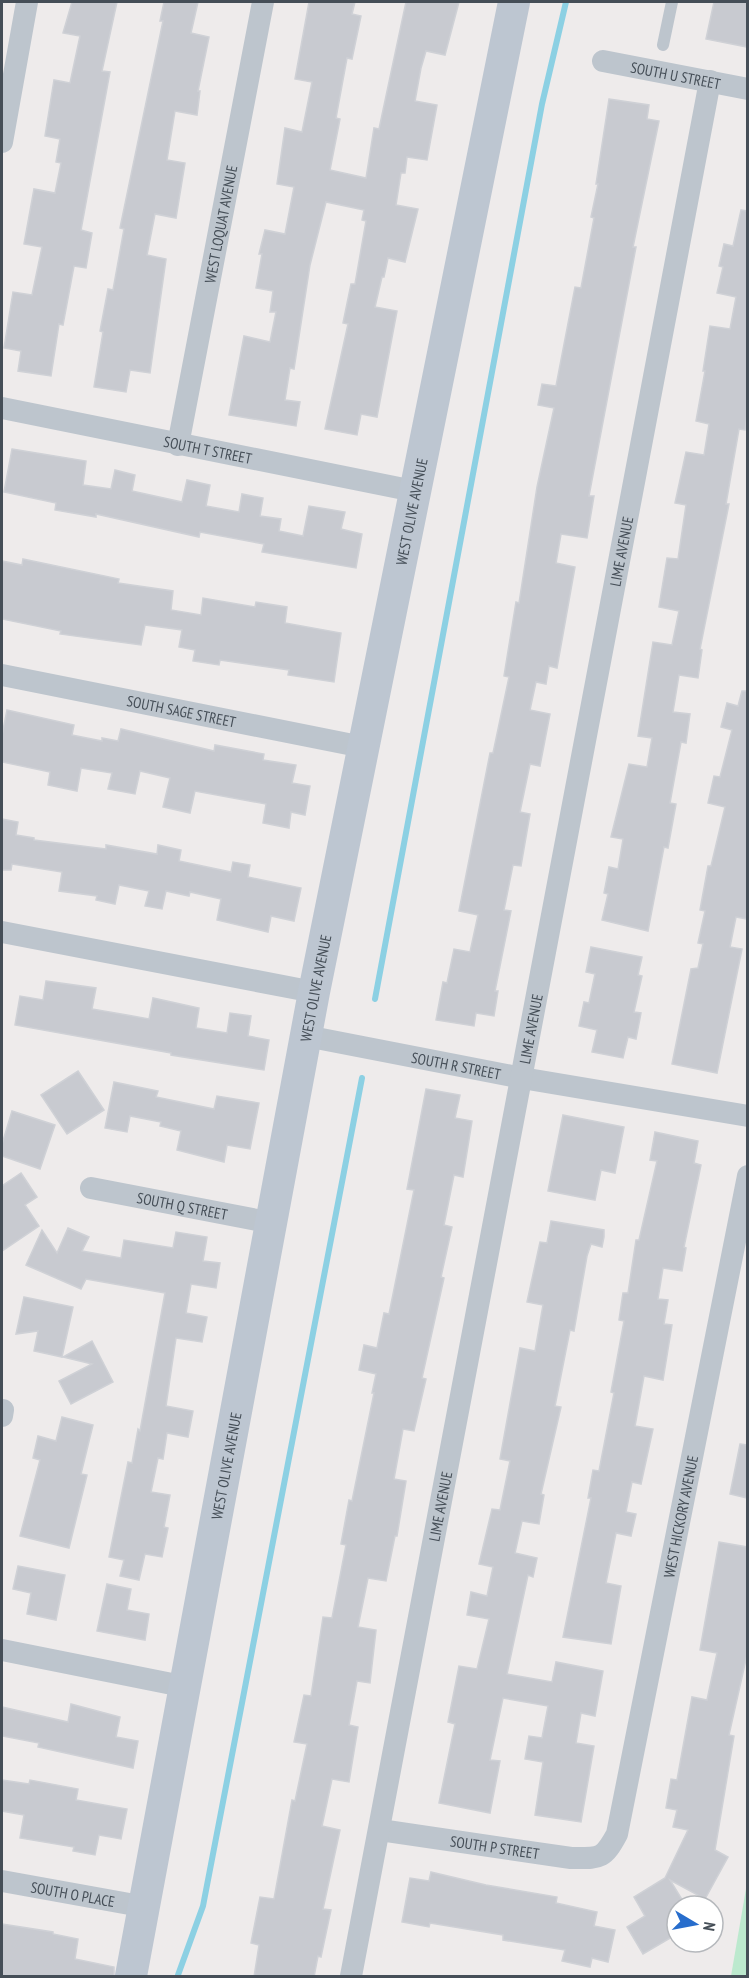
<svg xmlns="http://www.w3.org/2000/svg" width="749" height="1978" font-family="'PT Sans Narrow',sans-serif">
	<rect width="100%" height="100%" fill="#eeebeb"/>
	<path fill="#bce9ce" d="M747,1883V1976H731Z"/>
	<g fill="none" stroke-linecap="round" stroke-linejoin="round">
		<g stroke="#8cd0e3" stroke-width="6">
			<path d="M375,999L542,104L566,2"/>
			<path d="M178,1975L203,1906L362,1078"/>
		</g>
	</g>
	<g fill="#c8cad0" stroke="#cfd1d6" stroke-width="1.5">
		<path d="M72,2H117L102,71L110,72L81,230L92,233L86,268L74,266L63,325L59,324L51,376L18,371L21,351L4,348L13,292L32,295L42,247L24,244L34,189L55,193L61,163L56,162L60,139L45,136L54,80L70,83L80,36L63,33Z"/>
		<path d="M164,2H198L191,33L209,37L198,91H200L197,115L175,111L167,160L185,163L176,218L155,214L147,255L166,259L150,373L130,370L126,392L94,387L103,332L100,331L108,289L113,290L124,229L120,228L163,21H160Z"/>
		<path d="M309,2H355L352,14L361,16L352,59L347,58L336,118L340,119L330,170L366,178L374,128L379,129L406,2H459L445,55L426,51L421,68L415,101L437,105L427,160L407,157L405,173H401L396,205L418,209L405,262L388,258L384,277H382L375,307L397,311L377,417L361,414L357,435L325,429L348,324L343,323L351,284H355L366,221L362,220L364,210L326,202L310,265L294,369L290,368L285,400L300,402L296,426L229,415L244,336L270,342L276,312H270L273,291L256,288L262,254H259L265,230L285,234L294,187L277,184L285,128L302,132L312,82L295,79Z"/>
		<path d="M714,2H747V47L706,39Z"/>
		<path d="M609,99L649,105L647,119L659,121L633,247H636L589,496H594L587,538L561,534L556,563L575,567L557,668L549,666L546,684L536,682L530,710L550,714L540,766L530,764L520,812L530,814L521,866L513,865L504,910L511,911L495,991H498L494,1016L476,1013L474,1026L436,1020L443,982L447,983L454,949L470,952L478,915L459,911L490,753H493L509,677L504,676L516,602L519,603L537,487L554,408L538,405L542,384L556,386L575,287L581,288L594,218L591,217L598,184H596Z"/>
		<path d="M741,210L747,211V414L745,430L739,429L726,504H729L700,649L702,650L698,678L679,675L673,712L690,714L686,743L681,742L670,803L676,804L668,848L664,847L648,931L602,920L608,894L604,893L609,867L618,869L623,839L611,837L629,764L647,767L652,738L638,736L653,642L672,645L679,611L659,607L663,582L667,558L678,559L686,505L675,503L686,452L704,455L709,424L696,421L705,371H703L710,326L730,329L736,297L717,293L723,267L719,266L724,244L733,246Z"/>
		<path d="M12,449L86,461L83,485L111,489L115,470L135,475L132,491L182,502L187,480L210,485L206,506L239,512L242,494L263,498L260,516L281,519L279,531L303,536L309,506L345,512L341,529L362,534L356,568L262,552L264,544L200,532L199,537L96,514V517L55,510L56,503L4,492Z"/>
		<path d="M23,559L119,579L118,583L173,591L171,610L201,615L203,598L255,607L256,602L287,607L285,623L341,633L334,682L288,675L289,670L220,660L219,665L193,661L195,650L179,647L182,630L145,625L141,645L60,634L61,631L2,619V561L22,565Z"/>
		<path d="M742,691H747V919L736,917L730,947L742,949L717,1073L672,1064L691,969L698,968L703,944L698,943L705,911L700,910L708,866H711L725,807L708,803L714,776L720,777L732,730L721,727L727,703L738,706Z"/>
		<path d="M7,710L74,725L72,735L102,741V738L118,741L121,729L214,751L215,745L264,754L263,760L296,765L292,783L310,786L305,815L291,812L289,828L263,823L266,804L195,791L190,813L163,807L170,778L140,771L135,794L108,789L112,773L81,768L77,791L48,785L50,772L2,762V735Z"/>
		<path d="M2,819L18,822L16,835L34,838V840L106,849V845L157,854L158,845L181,850L179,861L231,872L233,862L250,865L248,877L301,888L294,921L271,916L268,932L217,920L221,899L190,892L189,896L166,891L162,909L145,906L149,891L119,885L115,904L96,900L97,896L59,891L62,872L12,864L11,870H2Z"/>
		<path d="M591,947L642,957L638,975L642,976L634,1012L641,1013L636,1039L628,1037L623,1058L592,1052L597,1030L579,1026L584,1002L589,1003L595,974L586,972Z"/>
		<path d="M46,981L96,988L92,1009L127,1015L149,1019L153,998L199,1008L196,1028L227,1033L230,1013L251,1016L248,1036L269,1040L264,1070L171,1055V1053L15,1025L20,996L43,1000Z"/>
		<path d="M78,1071L104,1110L67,1134L41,1095Z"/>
		<path d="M114,1082L158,1091L156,1097L214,1109L217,1096L259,1103L250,1149L227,1145L224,1162L177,1150L181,1131L160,1126L161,1122L130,1116L127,1132L105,1128Z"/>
		<path d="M426,1089L460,1095L455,1118L472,1121L463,1177L454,1175L444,1225L452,1227L441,1277L444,1278L422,1378L426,1379L414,1431L403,1429L394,1479L406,1481L397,1536H395L386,1581L368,1578L358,1627L376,1630L370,1683L357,1681L349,1725L358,1727L349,1782L332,1779L322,1826L340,1830L323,1909L331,1910L321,1957L318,1956L314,1977H254L259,1945L251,1943L260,1897L274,1899L292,1800L295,1801L307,1744L294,1742L304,1695L311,1696L323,1617L332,1618L346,1545L341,1544L349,1500L352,1501L374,1393H372L376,1374L359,1370L364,1345L377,1348L384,1313L389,1314L414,1190L407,1189Z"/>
		<path d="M12,1111L55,1125L40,1169L2,1156V1144Z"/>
		<path d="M563,1115L624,1127L615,1173L601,1170L595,1200L548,1191Z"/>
		<path d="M655,1132L698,1141L694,1163L701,1165L684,1247L686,1248L682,1271L663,1268L658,1299L668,1300L664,1324L672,1325L663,1380L644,1376L635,1426L653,1429L641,1484L632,1482L626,1512L636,1514L631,1536L616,1533L606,1583L621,1586L611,1644L563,1637L591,1498H588L593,1470L599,1471L614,1393L611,1392L624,1321L619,1320L623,1293H628L636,1240H639L657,1161L650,1160Z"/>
		<path d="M21,1173L37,1197L25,1205L39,1226L2,1251V1186Z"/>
		<path d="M551,1221L604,1230V1237L602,1247L591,1244L587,1256L574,1331L570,1330L555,1406L561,1407L541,1494L544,1495L539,1524L522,1521L515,1553L537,1558L533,1577L528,1575L507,1674L552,1682L556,1662L603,1671L595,1716L581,1713L576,1743L594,1746L581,1822L535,1815L543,1762L525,1759L529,1736L542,1738L548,1706L503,1698L490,1760L500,1761L490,1813L439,1803L455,1724L448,1722L459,1666L477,1669L489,1619L467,1615L471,1592L487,1596L493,1567L479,1564L492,1509L500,1510L510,1461L500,1459L520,1348L535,1351L543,1305L527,1302L540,1242L547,1243Z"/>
		<path d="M68,1228L89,1237L82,1251L121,1258L124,1240L173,1248L176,1232L207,1237L203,1261L220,1263L216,1288L191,1284L186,1313L207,1317L202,1342L176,1338L166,1406L193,1411L188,1437L167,1433L163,1459L158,1458L151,1492L170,1495L164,1527L168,1528L162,1557L145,1554L139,1580L120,1576L124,1560L109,1557L128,1462L132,1463L138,1429L140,1431L165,1293L86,1279L81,1289L26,1265L42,1230L57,1253Z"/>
		<path d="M24,1297L73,1307L62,1357L34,1351L38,1331L16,1334Z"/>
		<path d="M92,1341L113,1382L71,1404L59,1381L92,1364L63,1357Z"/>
		<path d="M62,1417L93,1425L81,1474L87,1475L69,1548L20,1536L40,1460L33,1458L38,1436L56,1441Z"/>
		<path d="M740,1444L747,1445V1498L730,1494Z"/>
		<path d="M719,1542L747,1547V1655L729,1735L734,1736L715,1850L728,1857L705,1899L670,1880L686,1906H677V1934L643,1954L627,1927L645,1916L634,1897L665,1878L688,1830L673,1827L677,1810L666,1808L671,1779L677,1780L692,1697L707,1700L717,1653L700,1650Z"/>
		<path d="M18,1566L65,1575L56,1620L27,1614L31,1593L13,1589Z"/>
		<path d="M107,1584L131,1589L127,1610L149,1614L145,1640L97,1631Z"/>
		<path d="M71,1704L120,1717L116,1737L138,1741L133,1768L38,1747L39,1743L2,1736V1707L68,1722Z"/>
		<path d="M2,1780L29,1784L30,1780L78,1789L76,1800L127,1809L121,1839L99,1835L95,1855L73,1851L74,1847L20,1838L24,1815L2,1811Z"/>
		<path d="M431,1872L486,1885L557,1897L556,1903L597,1912L594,1926L615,1930L608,1962L592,1958L590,1967L562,1961L565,1950L503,1940V1935L430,1923L429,1927L402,1922L410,1878L429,1881Z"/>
		<path d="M2,1924L53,1932V1934L78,1939L75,1959L114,1967V1977H2Z"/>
	</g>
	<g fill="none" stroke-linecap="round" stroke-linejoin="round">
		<path stroke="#bdc5cd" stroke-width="12" d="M663,45L672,2"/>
		<g stroke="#bdc5cd" stroke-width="22">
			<path id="s1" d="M603,61L748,89"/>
			<path d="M2,142L27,2"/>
			<path id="s2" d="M2,408L414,491"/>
			<path id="s3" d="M178,445L263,2"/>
			<path id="s4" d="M2,675L363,747"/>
			<path d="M2,932L314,992"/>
			<path id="s5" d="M306,1036L522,1078L748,1116"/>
			<path id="s6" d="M91,1188L273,1223"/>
			<path d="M2,1416L3,1410"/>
			<path d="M2,1650L187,1687"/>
			<path id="s7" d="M380,1830L571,1858C600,1858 603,1860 617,1834L748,1176"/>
			<path id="s8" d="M2,1881L146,1907"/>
			<path id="s9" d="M351,1976L710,81"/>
		</g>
		<path stroke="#bdc6d1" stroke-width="32" id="s10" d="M131,1976L314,992L514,2"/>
	</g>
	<g text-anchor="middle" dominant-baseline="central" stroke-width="6" stroke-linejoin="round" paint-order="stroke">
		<g font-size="15" fill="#454e57" stroke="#fff">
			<text stroke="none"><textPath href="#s1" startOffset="74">SOUTH U STREET</textPath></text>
			<text stroke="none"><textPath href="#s3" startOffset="225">WEST LOQUAT AVENUE</textPath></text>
			<text stroke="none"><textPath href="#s2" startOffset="210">SOUTH T STREET</textPath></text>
			<text stroke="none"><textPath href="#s10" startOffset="1491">WEST OLIVE AVENUE</textPath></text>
			<text stroke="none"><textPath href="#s9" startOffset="1450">LIME AVENUE</textPath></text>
			<text stroke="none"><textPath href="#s4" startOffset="183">SOUTH SAGE STREET</textPath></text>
			<text stroke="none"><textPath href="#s10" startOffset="1005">WEST OLIVE AVENUE</textPath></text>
			<text stroke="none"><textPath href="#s9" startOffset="964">LIME AVENUE</textPath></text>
			<text stroke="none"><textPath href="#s5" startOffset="153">SOUTH R STREET</textPath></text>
			<text stroke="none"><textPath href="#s6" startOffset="93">SOUTH Q STREET</textPath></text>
			<text stroke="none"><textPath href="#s10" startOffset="519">WEST OLIVE AVENUE</textPath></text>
			<text stroke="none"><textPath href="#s9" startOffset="478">LIME AVENUE</textPath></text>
			<text stroke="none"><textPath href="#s7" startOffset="574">WEST HICKORY AVENUE</textPath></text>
			<text stroke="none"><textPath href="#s7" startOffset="116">SOUTH P STREET</textPath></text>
			<text stroke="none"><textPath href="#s8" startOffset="72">SOUTH O PLACE</textPath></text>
		</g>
	</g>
	<rect width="749" height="1978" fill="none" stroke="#454e57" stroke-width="6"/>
	<g transform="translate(695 1924) rotate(100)"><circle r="28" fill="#ffffff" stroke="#b5b8bc" stroke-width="1.5"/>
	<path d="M0-4.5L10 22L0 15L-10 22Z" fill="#276dcc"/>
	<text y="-9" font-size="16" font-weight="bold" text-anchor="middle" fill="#454e57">N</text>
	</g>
</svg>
